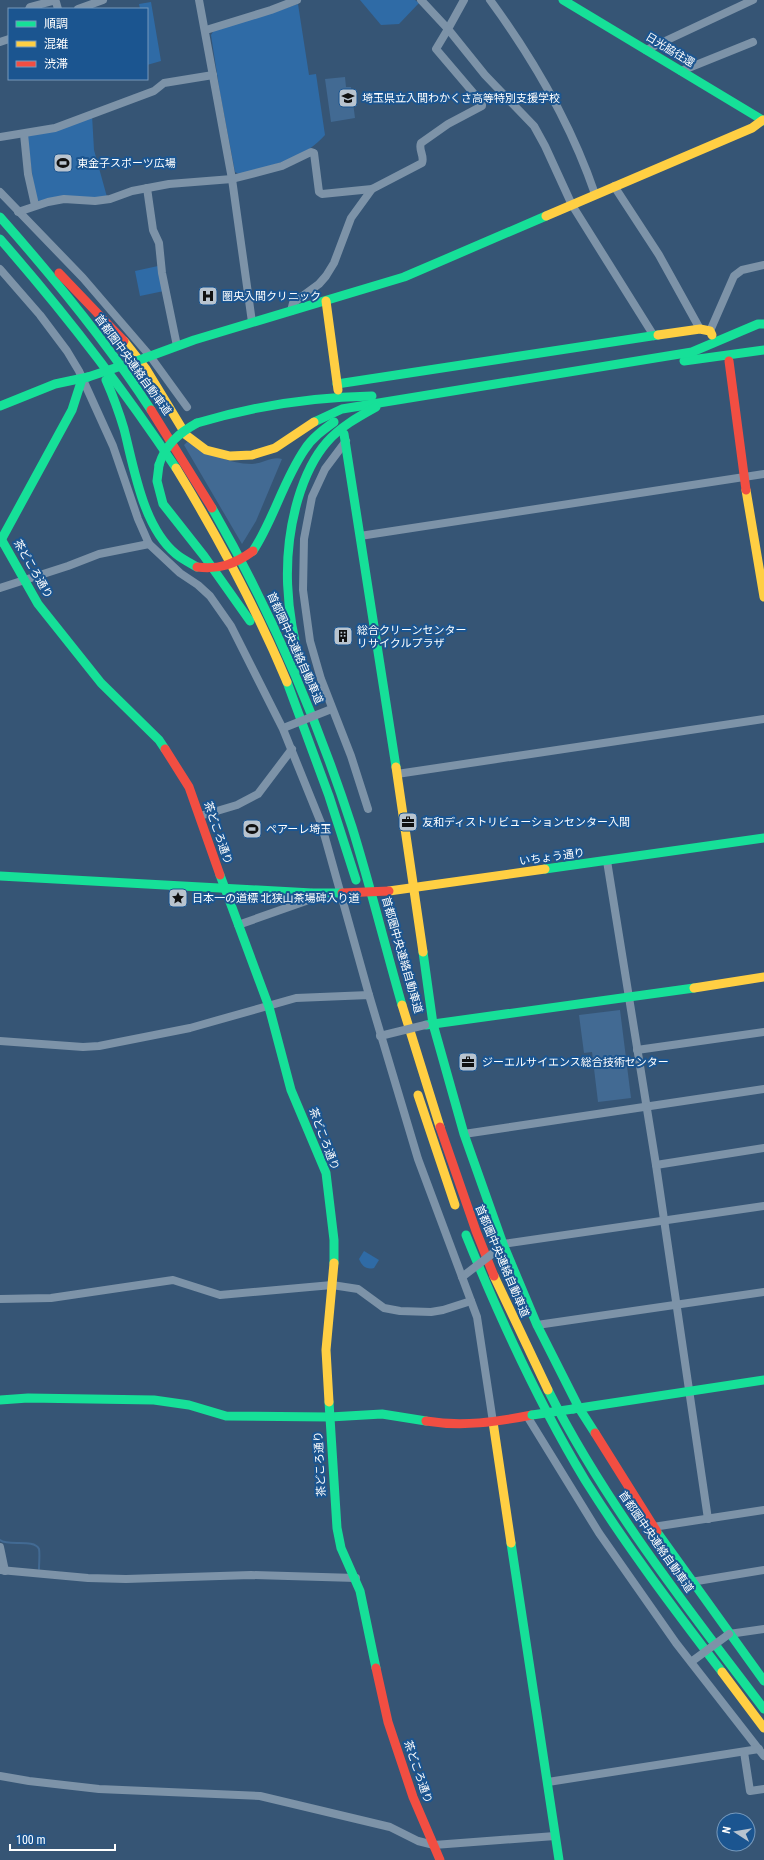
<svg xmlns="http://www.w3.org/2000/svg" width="764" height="1860" font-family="'Roboto Condensed','Noto Sans JP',sans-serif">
	<rect width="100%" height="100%" fill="#365575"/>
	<g fill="#2f6ba6">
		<path d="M360,0H415L419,3L399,24L381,25Z"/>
		<path d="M151,2L161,61L147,65V9H140L139,4Z"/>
		<path d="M298,4L309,75L316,74L325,135C303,160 270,166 239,174L235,172L220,93L211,35L214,30C242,21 271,14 298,4Z"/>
		<path d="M92,115L94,150L107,197L36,201L27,137L29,134Z"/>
		<path d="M158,266L164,291L140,296L135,271Z"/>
		<path d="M364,1251L379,1260L374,1268C366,1270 362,1266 359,1259Z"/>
	</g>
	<g fill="#426a93">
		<path d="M345,77L346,87H351L355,118L331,122L325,79Z"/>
		<path d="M187,442C208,452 228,464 252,464C262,464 272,456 282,459L256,521L242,544L184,445Z"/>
		<path d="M620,1010L631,1098L598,1102L592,1052L584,1053L579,1015Z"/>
	</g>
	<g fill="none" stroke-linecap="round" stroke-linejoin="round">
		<path stroke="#426a93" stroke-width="2" d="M0,1540C8,1547 34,1538 39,1549C40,1554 39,1563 39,1569"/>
		<g stroke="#7d93a8" stroke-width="8">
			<path d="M199,0L232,179L252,322"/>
			<path d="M464,0L448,29L485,75L534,126L545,146L572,205L654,336"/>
			<path d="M490,0C534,60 571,124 595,194"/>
			<path d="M29,9L30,7L53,1L56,2L58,9"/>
			<path d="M78,9L103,0"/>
			<path d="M206,30L271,10L297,0"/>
			<path d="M0,42L9,39"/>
			<path d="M646,50L753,0"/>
			<path d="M681,71L753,42"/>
			<path d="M24,134L28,174L35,205"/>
			<path d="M0,137L55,128L154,91L164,83L213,75"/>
			<path d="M614,186L659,255L700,329"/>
			<path d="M147,188L153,230L159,243L162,273L177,346"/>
			<path d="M0,192L83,278L150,356L187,407"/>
			<path d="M18,212L48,202L64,199L95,201L110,199L132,191L169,184L232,179L282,166L311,152L314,153L319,192L322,194L372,189L422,163C425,156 418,150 421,143L448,124L482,106V103L436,49L448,29L421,0"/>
			<path d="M0,269L40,315L67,351L79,371L113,446L138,519L149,544L180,573L198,585L210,596L231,626L283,729L321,823L369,995"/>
			<path d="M291,311L293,303L319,284L326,276L334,263L351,218L372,189"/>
			<path d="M710,331L734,276L742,270L764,265"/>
			<path d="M346,441L325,469L312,497L304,539L303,590L310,641L321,679L351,756L368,809"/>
			<path d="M360,536L764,474"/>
			<path d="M0,588L68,566L99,554L149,544"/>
			<path d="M397,774L764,719"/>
			<path d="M200,816L237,805L258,794L292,749"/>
			<path d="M607,861L656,1165L708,1519"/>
			<path d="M238,925L306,901L312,893"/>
			<path d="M0,1041L83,1047L99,1046L190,1028L296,998L369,995L418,1159L477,1317L493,1422"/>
			<path d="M637,1050L764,1032"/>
			<path d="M464,1134L764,1089"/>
			<path d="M656,1165L764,1148"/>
			<path d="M492,1254L503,1244L764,1206"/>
			<path d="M0,1299L51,1298L173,1280L220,1295L332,1285L358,1289L384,1308L400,1311L431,1312L443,1310L471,1301"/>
			<path d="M537,1325L764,1292"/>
			<path d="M527,1416L599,1533L676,1643L764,1756"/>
			<path d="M653,1527L764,1510"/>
			<path d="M0,1547L5,1571"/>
			<path d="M0,1570L88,1578L126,1579L251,1575L356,1578"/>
			<path d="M691,1582L764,1570"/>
			<path d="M729,1634L764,1629"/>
			<path d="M744,1752L750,1791L764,1789"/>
			<path d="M0,1776L29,1781L99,1789L260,1796L390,1827L418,1841L434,1845L555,1836"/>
			<path d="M548,1782L759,1749"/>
		</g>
		<g stroke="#16e098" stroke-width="9">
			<path d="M563,0L764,121"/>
			<path d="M0,217C54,278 106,341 151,410"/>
			<path d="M0,239C64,312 122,387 176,468"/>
			<path d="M145,358L194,340L404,277L546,216"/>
			<path d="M684,361L764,350"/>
			<path d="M106,380C113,396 119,412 124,429C134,468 143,527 176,554C182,559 190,563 197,567"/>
			<path d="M337,384L658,335"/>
			<path d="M0,406L55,384L88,377"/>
			<path d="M314,422L342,409L692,352L758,324H764"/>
			<path d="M197,423C254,406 312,397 372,396"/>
			<path d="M344,434L396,767"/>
			<path d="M159,465L157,481L163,504L204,556L250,621"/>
			<path d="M212,508C270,609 316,716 352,827C370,885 385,946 402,1005"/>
			<path d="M0,537L38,604L101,683L159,740L165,749"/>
			<path d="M0,542L72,410L82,379"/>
			<path d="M253,551C274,519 283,481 305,449C312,438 323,430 334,422"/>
			<path d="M302,670C286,613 281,557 298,499C304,479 313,458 327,442C340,427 358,417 376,407"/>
			<path d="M287,682L329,796L356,880"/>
			<path d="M545,869L764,838"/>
			<path d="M220,875L269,1007L291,1090L326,1173L334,1240V1263"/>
			<path d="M0,876L312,893H342"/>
			<path d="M423,952L433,1024L464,1134L503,1244L537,1325L579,1408L595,1433"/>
			<path d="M426,1025L694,988"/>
			<path d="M466,1235C500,1319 538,1402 585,1480C627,1547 674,1609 722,1672"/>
			<path d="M548,1390C606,1505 687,1607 764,1709"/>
			<path d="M0,1400L28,1398L154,1400L189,1405L226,1416L330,1417L382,1414L426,1421"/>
			<path d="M329,1402L337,1528L341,1548L360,1591L376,1668"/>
			<path d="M573,1409L764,1380"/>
			<path d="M657,1532L764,1681"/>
			<path d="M511,1543L559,1860"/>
		</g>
		<g stroke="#ffcf43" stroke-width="9">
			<path d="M546,216L752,128L763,120"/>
			<path d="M326,301L338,390"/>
			<path d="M658,335L700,329L710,331L712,335"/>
			<path d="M124,341L146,369L186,435L206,450L230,456L252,455L275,448L314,422"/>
			<path d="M176,468C218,537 256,608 287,682"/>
			<path d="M746,490L764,597"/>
			<path d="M396,767L423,952"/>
			<path d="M389,891L545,869"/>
			<path d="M694,988L764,977"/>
			<path d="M402,1005L440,1127"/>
			<path d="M418,1095L455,1205"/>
			<path d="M494,1276L548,1390"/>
			<path d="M329,1402L326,1350L334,1263"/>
			<path d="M493,1422L511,1543"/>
			<path d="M722,1672L764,1728"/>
		</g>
		<g stroke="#f24e42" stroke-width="9">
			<path d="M59,273L124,341"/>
			<path d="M729,361L746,490"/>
			<path d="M151,410L212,508"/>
			<path d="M165,749L189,787L220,875"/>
			<path d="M440,1127L476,1231L494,1276"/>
			<path d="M426,1421C463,1427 496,1422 532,1415"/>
			<path d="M595,1433L657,1532"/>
			<path d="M376,1668L388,1722L413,1797L440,1860"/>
		</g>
		<g stroke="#7d93a8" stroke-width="8">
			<path d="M286,727L329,710"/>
			<path d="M380,1036L425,1025"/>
			<path d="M462,1277L492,1254"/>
			<path d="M691,1662L729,1634"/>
		</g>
		<g stroke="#16e098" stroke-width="9">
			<path d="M88,377L145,358"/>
			<path d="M159,465C165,445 179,433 197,423"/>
			<path d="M532,1415L573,1409"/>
		</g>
		<g stroke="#f24e42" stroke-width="9">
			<path d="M197,567C219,570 235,564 253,551"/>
			<path d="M342,893L389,891"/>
		</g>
	</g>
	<defs>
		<symbol id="school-square" viewBox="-11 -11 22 22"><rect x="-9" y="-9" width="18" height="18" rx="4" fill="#b9c4cf" stroke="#1b5590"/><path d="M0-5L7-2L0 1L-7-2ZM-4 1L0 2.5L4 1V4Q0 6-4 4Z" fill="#111"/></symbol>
		<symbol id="stadium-square" viewBox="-11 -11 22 22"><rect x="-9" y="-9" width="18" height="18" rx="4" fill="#b9c4cf" stroke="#1b5590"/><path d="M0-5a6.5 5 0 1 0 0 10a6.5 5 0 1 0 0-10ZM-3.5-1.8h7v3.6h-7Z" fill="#111"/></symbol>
		<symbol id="hospital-square" viewBox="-11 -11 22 22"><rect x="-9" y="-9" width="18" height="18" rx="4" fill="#b9c4cf" stroke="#1b5590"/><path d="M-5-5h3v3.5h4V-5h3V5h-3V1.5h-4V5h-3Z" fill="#111"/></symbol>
		<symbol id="building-square" viewBox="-11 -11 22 22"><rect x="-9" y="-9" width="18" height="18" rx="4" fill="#b9c4cf" stroke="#1b5590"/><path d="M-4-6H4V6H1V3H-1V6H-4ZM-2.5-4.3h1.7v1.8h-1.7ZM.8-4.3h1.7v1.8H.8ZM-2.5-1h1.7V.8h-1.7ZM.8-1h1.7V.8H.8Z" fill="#111"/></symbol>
		<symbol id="office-square" viewBox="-11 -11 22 22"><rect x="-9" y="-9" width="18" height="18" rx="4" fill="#b9c4cf" stroke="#1b5590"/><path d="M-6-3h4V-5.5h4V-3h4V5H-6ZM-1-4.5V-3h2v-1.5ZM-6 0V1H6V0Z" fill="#111"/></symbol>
		<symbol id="sight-square" viewBox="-11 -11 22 22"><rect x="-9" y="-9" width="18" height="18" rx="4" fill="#b9c4cf" stroke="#1b5590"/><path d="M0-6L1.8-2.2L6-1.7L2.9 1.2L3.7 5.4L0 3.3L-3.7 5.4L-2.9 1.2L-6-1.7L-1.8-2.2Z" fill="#111"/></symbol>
	</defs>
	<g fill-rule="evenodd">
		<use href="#school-square" x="337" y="87" width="22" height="22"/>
		<use href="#stadium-square" x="52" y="152" width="22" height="22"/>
		<use href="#hospital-square" x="197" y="285" width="22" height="22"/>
		<use href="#building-square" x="332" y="625" width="22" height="22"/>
		<use href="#office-square" x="397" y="811" width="22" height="22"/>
		<use href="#stadium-square" x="241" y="818" width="22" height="22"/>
		<use href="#sight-square" x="167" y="887" width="22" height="22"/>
		<use href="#office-square" x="457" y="1051" width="22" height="22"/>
	</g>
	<g text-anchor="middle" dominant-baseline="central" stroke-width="4" stroke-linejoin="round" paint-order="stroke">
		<g font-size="11" fill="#fff" stroke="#1b5590">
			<text transform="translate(670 50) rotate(31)">日光脇往還</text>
			<text transform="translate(133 365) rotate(54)">首都圏中央連絡自動車道</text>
			<text transform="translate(33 569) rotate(60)">茶どころ通り</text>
			<text transform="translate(295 648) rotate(66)">首都圏中央連絡自動車道</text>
			<text transform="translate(218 833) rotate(71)">茶どころ通り</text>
			<text transform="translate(552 857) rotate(-8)">いちょう通り</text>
			<text transform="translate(402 955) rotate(74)">首都圏中央連絡自動車道</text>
			<text transform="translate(324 1139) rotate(69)">茶どころ通り</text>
			<text transform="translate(502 1261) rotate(67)">首都圏中央連絡自動車道</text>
			<text transform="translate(320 1464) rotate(-93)">茶どころ通り</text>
			<text transform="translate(656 1542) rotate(55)">首都圏中央連絡自動車道</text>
			<text transform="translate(418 1772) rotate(71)">茶どころ通り</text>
		</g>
		<g font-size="11" fill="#fff" stroke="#1b5590" text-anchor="start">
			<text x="362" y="98">埼玉県立入間わかくさ高等特別支援学校</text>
			<text x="77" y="163">東金子スポーツ広場</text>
			<text x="222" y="296">圏央入間クリニック</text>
			<text x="357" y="630">総合クリーンセンター<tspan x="357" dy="13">リサイクルプラザ</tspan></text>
			<text x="422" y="822">友和ディストリビューションセンター入間</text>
			<text x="266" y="829">ペアーレ埼玉</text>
			<text x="192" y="898">日本一の道標 北狭山茶場碑入り道</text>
			<text x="482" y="1062">ジーエルサイエンス総合技術センター</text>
		</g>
	</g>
	<rect x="8" y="8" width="140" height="72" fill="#1b5590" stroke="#7699bc"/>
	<rect x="16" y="21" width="20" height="6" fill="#16e098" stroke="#7699bc"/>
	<text x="44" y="28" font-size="12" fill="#ffffff">順調</text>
	<rect x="16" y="41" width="20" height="6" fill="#ffcf43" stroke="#7699bc"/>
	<text x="44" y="48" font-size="12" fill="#ffffff">混雑</text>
	<rect x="16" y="61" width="20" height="6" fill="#f24e42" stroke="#7699bc"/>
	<text x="44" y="68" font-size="12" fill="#ffffff">渋滞</text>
	<g transform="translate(736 1832) rotate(282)"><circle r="19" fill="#1b5590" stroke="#7699bc"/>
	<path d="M0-3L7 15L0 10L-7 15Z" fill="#b9c4cf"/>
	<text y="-6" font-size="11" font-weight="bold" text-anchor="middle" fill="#ffffff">N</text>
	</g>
	<path d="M10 1844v6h105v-6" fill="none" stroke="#ffffff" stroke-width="2"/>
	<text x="16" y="1844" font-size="12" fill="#ffffff" stroke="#1b5590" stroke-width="3" paint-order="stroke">100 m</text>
</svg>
